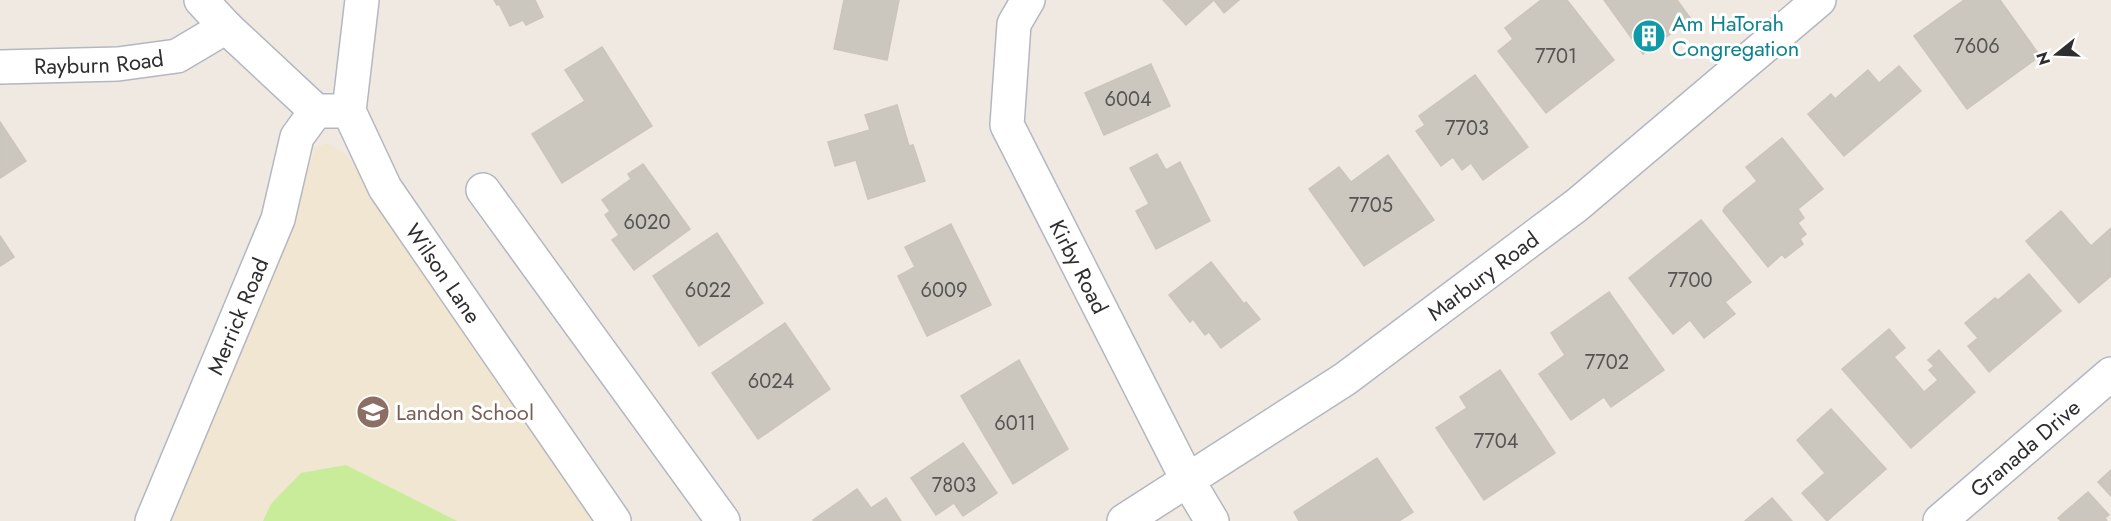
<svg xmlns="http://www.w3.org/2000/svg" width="2111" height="521" font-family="Jost,sans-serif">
	<rect width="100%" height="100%" fill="#efe9e1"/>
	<path fill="#f0e6d1" d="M327,143L343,152L359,170L607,521H172L290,228L315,148Z"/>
	<path fill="#c9ec9a" d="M346,465L457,521H263L271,504L301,473Z"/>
	<g fill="#cbc7bf" stroke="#cbc5ba" stroke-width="1.5">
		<path d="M494,0H535L543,17L526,25L523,20L510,26L499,4L497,5Z"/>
		<path d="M844,0H899L887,60L834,49Z"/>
		<path d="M1163,0H1239L1224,13L1214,0L1186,25Z"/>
		<path d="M1541,0H1567L1614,60L1546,113L1498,51L1513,39L1505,28Z"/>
		<path d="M1604,0H1677L1691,19L1643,54Z"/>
		<path d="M1964,0H2000L2040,56L1967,109L1914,36Z"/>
		<path d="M602,47L652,126L562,183L532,134L585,101L565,70Z"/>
		<path d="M1151,64L1170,106L1104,135L1085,93Z"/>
		<path d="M1899,66L1921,91L1844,156L1808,114L1831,94L1835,99L1868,70L1879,83Z"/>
		<path d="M1475,75L1528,147L1483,180L1471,163L1462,170L1453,157L1441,166L1416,131L1425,125L1419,116Z"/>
		<path d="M897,105L909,146L913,145L925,181L868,199L856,160L835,166L828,142L870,130L865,115Z"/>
		<path d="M0,122L26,161L0,178Z"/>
		<path d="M1782,138L1823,189L1798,209L1804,218L1798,223L1806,234L1800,239L1803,244L1785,258L1782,254L1768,267L1723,211L1725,207L1757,181L1746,167Z"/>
		<path d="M1157,154L1166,170L1180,162L1210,221L1156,249L1136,211L1149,204L1130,168Z"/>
		<path d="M1388,155L1434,220L1364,266L1309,189L1339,167L1351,182Z"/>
		<path d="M643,164L690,229L634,270L612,240L619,235L605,215L610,211L602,200L631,179L628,174Z"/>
		<path d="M2061,211L2091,246L2111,228V276L2079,303L2026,241Z"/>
		<path d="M1701,220L1751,282L1725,302L1735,314L1704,338L1690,320L1673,334L1629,278Z"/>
		<path d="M951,224L991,305L927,336L898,276L915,267L905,247Z"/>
		<path d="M717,233L763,303L699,346L653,276Z"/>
		<path d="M0,236L14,257L0,266Z"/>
		<path d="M1211,262L1244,304L1246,302L1260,319L1221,348L1209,332L1205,335L1193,319L1190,322L1169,295Z"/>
		<path d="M2029,274L2061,311L1989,372L1968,346L1978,338L1965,323L1995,298L1998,300Z"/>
		<path d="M1609,292L1664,370L1611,407L1604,397L1571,420L1539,374L1565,355L1551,333Z"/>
		<path d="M785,323L830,389L758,439L712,373Z"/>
		<path d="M1889,329L1905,348L1894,357L1924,392L1938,380L1929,370L1934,366L1928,360L1939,350L1975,392L1911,448L1842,369Z"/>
		<path d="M1019,360L1068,449L1013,484L961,396Z"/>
		<path d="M1500,370L1555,453L1484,500L1436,428L1467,408L1460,397Z"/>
		<path d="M1831,409L1886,469L1827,521L1802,493L1825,473L1797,440Z"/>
		<path d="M963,443L997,493L963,516L954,503L936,515L911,478Z"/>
		<path d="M1377,458L1413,512L1399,521H1299L1294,512Z"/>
		<path d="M2111,470V496L2098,482Z"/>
		<path d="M857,489L871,508L886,498L901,521H814L813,520Z"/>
		<path d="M2088,492L2109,515L2105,518L2107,521H2061L2058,518Z"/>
		<path d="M1772,498L1792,521H1745Z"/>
	</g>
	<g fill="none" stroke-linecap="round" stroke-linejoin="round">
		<defs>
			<g id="minor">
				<path d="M201,0L226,27L316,111H337"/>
				<path id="s1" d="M1028,0L1014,24L1007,125L1188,481L1212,521"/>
				<path id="s2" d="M0,67L118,64L177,56L226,27"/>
				<path d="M483,190L723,521"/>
				<path id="s3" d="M152,521L278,219L297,137L316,111"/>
				<path id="s4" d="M1124,521L1345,379L1577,205L1819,0"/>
				<path id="s5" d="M1940,521L2111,374"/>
			</g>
			<g id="secondary">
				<path id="s6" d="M362,0L349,111L385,188L614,521"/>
			</g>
		</defs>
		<use href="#minor" stroke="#b4b7c1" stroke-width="36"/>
		<use href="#secondary" stroke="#b4b7c1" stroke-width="36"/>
		<use href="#minor" stroke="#fff" stroke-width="33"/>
		<use href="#secondary" stroke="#fff" stroke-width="33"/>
	</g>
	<defs>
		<symbol id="building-disc" viewBox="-11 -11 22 22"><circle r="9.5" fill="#0f9aa8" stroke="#fff"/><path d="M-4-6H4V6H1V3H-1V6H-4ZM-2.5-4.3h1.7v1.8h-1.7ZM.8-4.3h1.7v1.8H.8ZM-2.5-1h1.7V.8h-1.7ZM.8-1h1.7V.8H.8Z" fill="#fff"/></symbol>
		<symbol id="school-disc" viewBox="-11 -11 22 22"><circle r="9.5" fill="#8d6e63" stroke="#fff"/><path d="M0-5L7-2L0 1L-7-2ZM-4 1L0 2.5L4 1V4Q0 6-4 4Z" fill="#fff"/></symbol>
	</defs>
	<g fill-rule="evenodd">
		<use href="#building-disc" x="1630" y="17" width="38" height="38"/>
		<use href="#school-disc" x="354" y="393" width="38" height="38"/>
	</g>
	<g text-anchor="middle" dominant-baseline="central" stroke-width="6" stroke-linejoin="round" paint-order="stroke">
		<g font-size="20" fill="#555452">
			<text x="1977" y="46">7606</text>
			<text x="1556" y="56">7701</text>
			<text x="1128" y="99">6004</text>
			<text x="1467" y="128">7703</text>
			<text x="1371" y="205">7705</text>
			<text x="647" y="222">6020</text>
			<text x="1690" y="280">7700</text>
			<text x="708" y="290">6022</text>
			<text x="944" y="290">6009</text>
			<text x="1607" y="362">7702</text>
			<text x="771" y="381">6024</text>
			<text x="1015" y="423">6011</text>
			<text x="1496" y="441">7704</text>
			<text x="954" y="485">7803</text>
		</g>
		<g font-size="22" fill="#0d838f" stroke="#fff" text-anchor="start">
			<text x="1672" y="23">Am HaTorah<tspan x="1672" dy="25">Congregation</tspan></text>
		</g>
		<g font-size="22" fill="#2e2e2e" stroke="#fff">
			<text stroke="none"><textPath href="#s2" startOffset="99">Rayburn Road</textPath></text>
			<text stroke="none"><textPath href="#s1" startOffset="288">Kirby Road</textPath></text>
			<text stroke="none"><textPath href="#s6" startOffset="300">Wilson Lane</textPath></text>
			<text stroke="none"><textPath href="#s4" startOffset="435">Marbury Road</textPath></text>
			<text stroke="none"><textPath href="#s3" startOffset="222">Merrick Road</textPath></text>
			<text stroke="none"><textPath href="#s5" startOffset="112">Granada Drive</textPath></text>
		</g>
		<g font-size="22" fill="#785e54" stroke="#fff" text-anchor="start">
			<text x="396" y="412">Landon School</text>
		</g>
	</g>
	<g transform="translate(2057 54) rotate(252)" stroke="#ffffff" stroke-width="4.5" paint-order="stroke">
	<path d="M0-4.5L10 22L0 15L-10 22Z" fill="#2e2e2e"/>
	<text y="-9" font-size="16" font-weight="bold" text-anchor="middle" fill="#2e2e2e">N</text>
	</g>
</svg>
